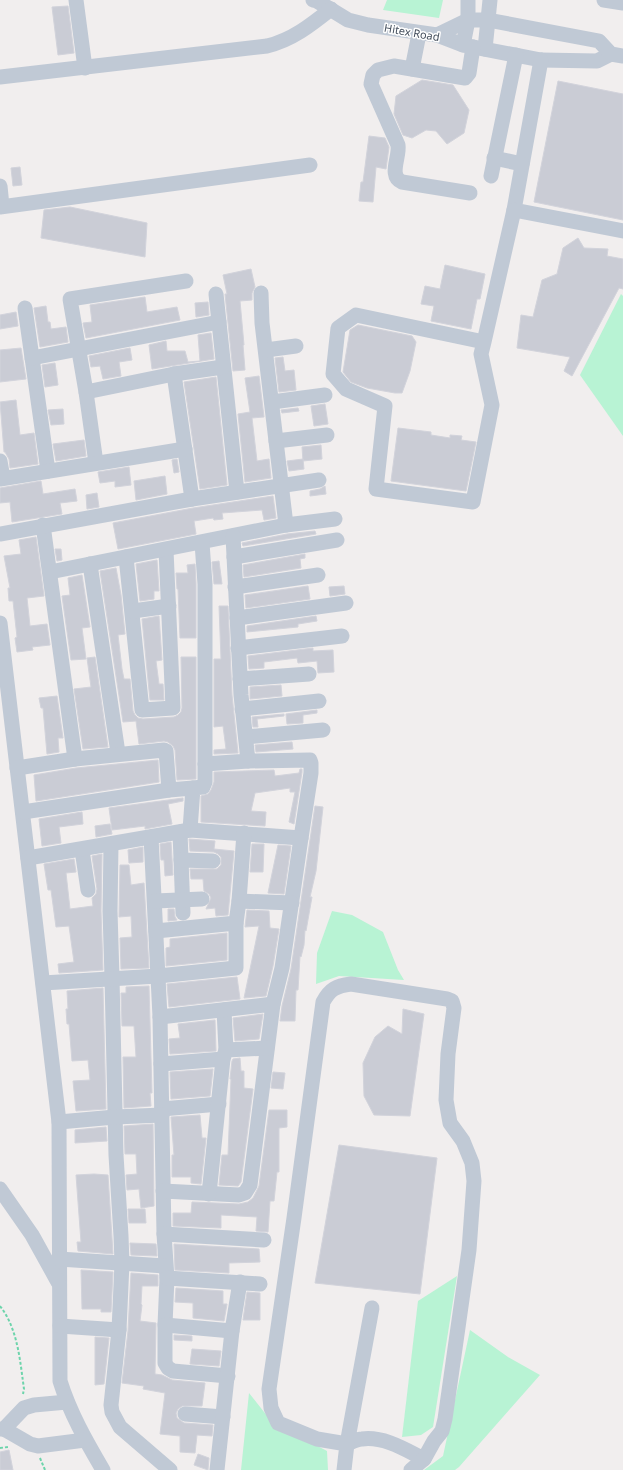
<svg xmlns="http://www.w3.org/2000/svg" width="623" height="1470" font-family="'Noto Sans',sans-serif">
	<rect width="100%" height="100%" fill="#f1eeee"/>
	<g fill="#b8f3d4">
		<path d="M387,0H443L439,18L383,10Z"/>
		<path d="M621,294L623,296V436L580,375Z"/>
		<path d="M332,911L352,915L383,932L398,970L404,980L339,976L316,984L317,953Z"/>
		<path d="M457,1276L433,1427L421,1435L402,1437L418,1301Z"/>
		<path d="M470,1330L508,1357L540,1375L459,1467L455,1470H424L443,1456Z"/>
		<path d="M249,1393L279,1431L306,1440L327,1451L328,1470H241Z"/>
	</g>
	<g fill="#caccd5" stroke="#d2d3db">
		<path d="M68,6L74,53L58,55L52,7Z"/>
		<path d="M422,80L453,85L469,110L464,133L447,144L436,131L426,130L412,138L403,135L394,114L396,96Z"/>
		<path d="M558,81L623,94V220L534,202Z"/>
		<path d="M369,136L385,138L389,147L386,169L376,167L373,202L359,201L361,182H363Z"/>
		<path d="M20,167L22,185L13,186L11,168Z"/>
		<path d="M70,207L147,223L145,257L41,238L44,210Z"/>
		<path d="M578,238L584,248L608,249L607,256L623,259V289L619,288L572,376L564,371L570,357L517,348L521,315L533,317L542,280L557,274L563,248Z"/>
		<path d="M445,265L485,274L480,299H477L471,329L431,321L434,306L421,304L425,286L440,289Z"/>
		<path d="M251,269L255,287L252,293V300L240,301L244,345H243L245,370L233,371L225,294H227L223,275Z"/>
		<path d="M145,297L147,312L177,307L180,320L86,338L83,323L92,322L90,305Z"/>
		<path d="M208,302L209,315L196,317L195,303Z"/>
		<path d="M46,306L48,322H50L51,329L66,327L68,342L40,347L34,308Z"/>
		<path d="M16,312L18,326L0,329V315Z"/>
		<path d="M358,325L412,336L416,342L410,371L402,393H395L367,388L351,382L343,372L350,330Z"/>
		<path d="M211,333L214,359L152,369L149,345L166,341L167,351H185L188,362L200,361L198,335Z"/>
		<path d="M21,348L26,379L0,382V350Z"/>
		<path d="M130,348L132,360L119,362L121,376L103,379L100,366L91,367L89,356Z"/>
		<path d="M283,357L285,371L294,370L296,390L279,392L275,358Z"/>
		<path d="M55,363L58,385L45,387L42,365Z"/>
		<path d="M259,376L264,417L252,418L257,461L269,459L271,478L245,482L238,414L250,412L245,378Z"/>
		<path d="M216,377L227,485L200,489L184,382Z"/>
		<path d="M16,400L20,435L34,433L38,464L10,468L9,459L5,452H4L0,402Z"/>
		<path d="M325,404L328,424L314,426L311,406Z"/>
		<path d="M298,408L299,411L282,413L281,410Z"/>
		<path d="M63,409L64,424L51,425L48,410Z"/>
		<path d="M398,428L431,432V435L450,438V435L462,436L461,440L476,442L466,491L391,481Z"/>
		<path d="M84,440L86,456L56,461L53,444Z"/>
		<path d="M321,445L322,459L303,461L302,447Z"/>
		<path d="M177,459L179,472L174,473L172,460Z"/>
		<path d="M303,459L304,469L289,471L287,461Z"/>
		<path d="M129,467L131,485L115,487V481L100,483L98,472Z"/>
		<path d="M165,476L167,494L136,500L134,481Z"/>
		<path d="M41,481L43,494L75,489L77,501L60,503L62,514L12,522L10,502L0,503V488Z"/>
		<path d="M325,486L326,494L310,496V491L320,489Z"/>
		<path d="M97,493L99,507L87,509L86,495Z"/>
		<path d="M273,496L276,518L264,520L262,510L222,513L223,519L214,520L213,518L194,521L196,534L118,549L113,523L193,508Z"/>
		<path d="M315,531L316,534L243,546L242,543L287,534Z"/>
		<path d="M36,537L44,596L27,598L30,626L47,624L50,645L32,647L33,650L17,652L15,638L17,637L13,601H9L8,588H10L4,556L21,554L19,540Z"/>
		<path d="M55,549H61L62,560L57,561Z"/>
		<path d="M305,554V558L300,559L301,568L244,577L243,565Z"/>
		<path d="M157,560L159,591H154V599L140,601L136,564Z"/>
		<path d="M219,561L222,584H214L212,562Z"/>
		<path d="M195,564L196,584V638H180L178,589H177L176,573H188L187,565Z"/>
		<path d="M116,568L121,595L125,634L118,635L122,669L124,679H130L133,711L135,715L138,718L143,719L174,717L178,715L181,712L182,708L181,657H196V779L177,780L175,750L173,746L168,742L164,741L139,744L136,721L123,722L100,571Z"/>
		<path d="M82,575L90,627L82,628L86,659L71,660L62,596L70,595L68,578Z"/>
		<path d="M308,586L310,599L246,608L245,595Z"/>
		<path d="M344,586L345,594L330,596L329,587Z"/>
		<path d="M219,606H228L232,695L238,753L214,754V750L226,749L223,726L214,727V659H221Z"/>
		<path d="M159,616L162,660L156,661L159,684H163L164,700H150L142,619Z"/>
		<path d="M316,616L317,621L298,624V627L247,632V626Z"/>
		<path d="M313,648V651L333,650L334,672L318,673L317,661L298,663L297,658L264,662V668L249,669L248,656Z"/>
		<path d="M95,657L108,747L83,749L74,689L91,687L87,658Z"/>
		<path d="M281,685L282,696L250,699V687Z"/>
		<path d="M57,696L63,738H58L59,752L47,754L43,708H41L39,698Z"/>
		<path d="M317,710V713L303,715V723L287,724L286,714Z"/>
		<path d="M284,714V716L257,719L258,727H253L252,717Z"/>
		<path d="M292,742L293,749L256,752L255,745Z"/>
		<path d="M158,760L159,782L36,801L34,775L76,768Z"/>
		<path d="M300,769H302V772L294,824L289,822L295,792H290V788L255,793L251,811L266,812L265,826L201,822V796L208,794L211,790L214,782V772L274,770L275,776L299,773Z"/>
		<path d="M183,798V801L168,804L172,824L145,829V826L112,830L109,808Z"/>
		<path d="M315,806L323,807L316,871L310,897H312L306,931L305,930L304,945L301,957L300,956L298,990H296L295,1021H280L282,1006L291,969Z"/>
		<path d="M82,812L83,824L59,827L61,843L42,846L39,819Z"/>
		<path d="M110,824L112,834L96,837L95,826Z"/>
		<path d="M189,839L215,841L214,849L234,851L228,915L216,916L215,908L206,909L211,898L209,894L204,891L203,879H191L190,869H217L221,865V857L218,854L214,852L190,851Z"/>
		<path d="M171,842L173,875L165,876L164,860H161L160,844Z"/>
		<path d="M252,844H264L263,872H250Z"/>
		<path d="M278,845L291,846L284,894L268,893Z"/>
		<path d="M143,847V862L129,863L128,850Z"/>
		<path d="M102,854L101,911L103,970L59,973L58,964L74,962L69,926L56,927L51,890H48L44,864L74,859L76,872L66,873L70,909L93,906L92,898L96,894L97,889L92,856Z"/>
		<path d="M120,865H129L131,885L144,883L149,968L121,969L120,938L132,937L131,916L119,917Z"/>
		<path d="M168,909H174L175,917L177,920L168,921Z"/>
		<path d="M247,910L269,911L270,928L279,929L273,966L266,996L244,998L259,926L245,927Z"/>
		<path d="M227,933V960L166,966V948L170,947V939Z"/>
		<path d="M237,977L240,999L169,1007L167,984Z"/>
		<path d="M149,986L152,1093H150L151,1106L124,1108L123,1057H136L134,1026H122L121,993H126V987Z"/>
		<path d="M103,988L106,1109L76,1111L73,1081L90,1080L88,1060L72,1061L69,1024H67L66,1009H68L67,991Z"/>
		<path d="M403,1009L424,1014L410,1116L374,1115L364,1096L363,1063L375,1037L388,1026L402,1034Z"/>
		<path d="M263,1014L259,1039L235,1041L233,1018Z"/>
		<path d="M215,1020L216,1051L170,1054L169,1039L180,1038L178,1024Z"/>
		<path d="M240,1058L241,1071H244V1088L253,1089L241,1182L238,1186L219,1185L222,1155H228L231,1079H230L232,1061L233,1059Z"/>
		<path d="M213,1069L210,1096L171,1099L170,1072Z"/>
		<path d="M273,1072L285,1073L283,1089L271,1088Z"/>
		<path d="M269,1110H287V1127L279,1128V1172H277L274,1201H270L268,1232L256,1231L257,1217L221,1215V1228L173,1226V1213H191L192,1202L239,1204L248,1202L253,1198L259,1186Z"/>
		<path d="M200,1115L202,1138H206L201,1184L191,1183V1177H172V1155H174L171,1117Z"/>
		<path d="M153,1124L154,1206L141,1208L139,1189L127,1190L126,1175L137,1174L136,1154H125L124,1126Z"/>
		<path d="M106,1127L107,1141L75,1143V1130Z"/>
		<path d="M339,1145L437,1158L420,1294L315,1283Z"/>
		<path d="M94,1174L108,1175L113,1254L78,1251L77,1242H81L76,1175Z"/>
		<path d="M128,1209H145L146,1223H129Z"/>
		<path d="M130,1243L156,1244L157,1256L131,1255Z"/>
		<path d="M174,1244L259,1249L260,1262L229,1263V1273L175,1270Z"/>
		<path d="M81,1270L113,1272L111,1312H101V1309H82Z"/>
		<path d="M131,1273L158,1275V1286H142L141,1304L142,1305L140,1321L156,1323L155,1374L162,1375L172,1380L205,1383L202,1406H182L178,1409L176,1413L177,1418L184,1423L213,1425L212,1436L197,1435L195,1453L180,1452V1436L160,1434L165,1393L143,1389L144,1386L122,1383L128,1331Z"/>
		<path d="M176,1288L223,1291V1304H227L224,1321L193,1318V1303L175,1302Z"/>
		<path d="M247,1292L260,1293V1320H243Z"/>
		<path d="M174,1335L192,1336V1341L174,1340Z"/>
		<path d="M95,1337L109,1338L104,1384L95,1385Z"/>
		<path d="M192,1349L221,1351L219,1366L190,1364Z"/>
		<path d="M9,1450L13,1470H0V1452Z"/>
		<path d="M198,1454L209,1458L208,1470L194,1465Z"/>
	</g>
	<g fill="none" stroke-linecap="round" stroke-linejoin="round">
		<g stroke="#6dd4ab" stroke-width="2" stroke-dasharray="3 2" stroke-linecap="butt">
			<path d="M0,1306C18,1329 20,1361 24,1389L23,1394"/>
			<path d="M0,1448L8,1447"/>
			<path d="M40,1458L45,1470"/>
		</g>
		<g stroke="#c0c9d5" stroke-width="15">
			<path d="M76,0L85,68"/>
			<path d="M313,0L317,1L348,20L368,25L437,35L463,45L541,60L597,61L611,54"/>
			<path d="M604,0L623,3"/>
			<path d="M437,35L468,20H488L599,41L611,54L623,56"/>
			<path d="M463,45L468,20V0"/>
			<path d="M485,49L490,0"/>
			<path d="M541,60L514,210L623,231"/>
			<path d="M412,69L419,34"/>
			<path d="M0,77L267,46C292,40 311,25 331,9"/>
			<path d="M494,158L522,164"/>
			<path d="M491,176L516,55"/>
			<path d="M0,186L2,206"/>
			<path d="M470,193L402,182C388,176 400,157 398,145L371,84L373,75L378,70L394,66L465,78L469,73L473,47"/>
			<path d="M0,207L310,165"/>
			<path d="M261,293L262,323L286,525"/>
			<path d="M216,294L237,492"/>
			<path d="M25,308L48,471"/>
			<path d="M484,342L356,315L338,328L333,374L346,389L385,406L376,489L473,502L492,405L481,354L484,342L514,210"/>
			<path d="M266,350L296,346"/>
			<path d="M32,358L219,322"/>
			<path d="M174,374L192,499"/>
			<path d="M86,392L174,374L223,367"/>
			<path d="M272,402L325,395"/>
			<path d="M276,441L327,435"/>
			<path d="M0,461L3,478"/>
			<path d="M96,463L86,392L70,299L186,281"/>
			<path d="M0,479L185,449"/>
			<path d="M43,525L75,759"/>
			<path d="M0,534L192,499L319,480"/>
			<path d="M126,557L142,710L173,708L166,550"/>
			<path d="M234,557L337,540"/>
			<path d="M90,564L118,753"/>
			<path d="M50,572L286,525L335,519"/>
			<path d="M235,587L318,575"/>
			<path d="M133,611L169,606"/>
			<path d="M237,618L346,603"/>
			<path d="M0,623L59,1122L60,1381C70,1413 86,1441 103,1470"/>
			<path d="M238,648L342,636"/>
			<path d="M240,679L309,674"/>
			<path d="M242,709L319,701"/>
			<path d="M246,737L323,730"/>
			<path d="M248,761L310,760L311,763V773L301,838"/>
			<path d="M205,764L248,761L241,695L233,536"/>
			<path d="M17,768L75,759L164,750L166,751L169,790"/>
			<path d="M23,812L169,790L193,788"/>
			<path d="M190,830L301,838L282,968L273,1004"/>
			<path d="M180,832L183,913"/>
			<path d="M151,837L160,1017L164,1234L167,1278L165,1325V1363L168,1368L173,1371L228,1376"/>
			<path d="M111,845L110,911L112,978L116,1155L121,1236L122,1263L119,1330L111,1405L112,1412L120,1427L170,1470"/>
			<path d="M82,850L88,890"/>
			<path d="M28,858L190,830L193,788L203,787L205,782V584L202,543"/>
			<path d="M181,860L213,861"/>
			<path d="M155,901L202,899"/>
			<path d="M239,901L292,903"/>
			<path d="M156,931L236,923L239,901L244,833"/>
			<path d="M43,983L158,976L236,968V923"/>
			<path d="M224,1010L226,1050"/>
			<path d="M160,1017L273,1004L250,1185L245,1193L239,1195L163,1191"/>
			<path d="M161,1064L223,1059"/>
			<path d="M162,1109L219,1104"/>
			<path d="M59,1122L115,1117L162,1115"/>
			<path d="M0,1189L32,1235L58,1282"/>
			<path d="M209,1194L223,1059L226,1050L267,1048"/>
			<path d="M164,1234L264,1240"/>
			<path d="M59,1259L165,1266"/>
			<path d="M167,1278L260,1284"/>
			<path d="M372,1308L347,1444C352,1442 357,1439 362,1439C384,1436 406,1450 424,1459"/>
			<path d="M165,1325L232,1331"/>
			<path d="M60,1326L119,1330"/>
			<path d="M185,1414L223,1417"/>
			<path d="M0,1429H4L24,1408L34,1405L67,1402"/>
			<path d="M4,1429L30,1444L38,1446L85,1440"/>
			<path d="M217,1470L232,1331L240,1282"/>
			<path d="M344,1470L347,1444L317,1439L278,1423L271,1408L269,1389L294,1218L323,1002C330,989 336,986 351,984L447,999L452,1001L454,1008L448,1054L446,1100L450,1123L463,1141L472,1163L474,1181L469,1250L445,1419L442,1431L434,1441L424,1459L411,1470"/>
		</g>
	</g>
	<g text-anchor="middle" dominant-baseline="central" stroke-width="3" stroke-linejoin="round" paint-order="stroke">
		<g font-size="11" fill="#454f5d" stroke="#fff">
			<text transform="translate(412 32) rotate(10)">Hitex Road</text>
		</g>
	</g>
</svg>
